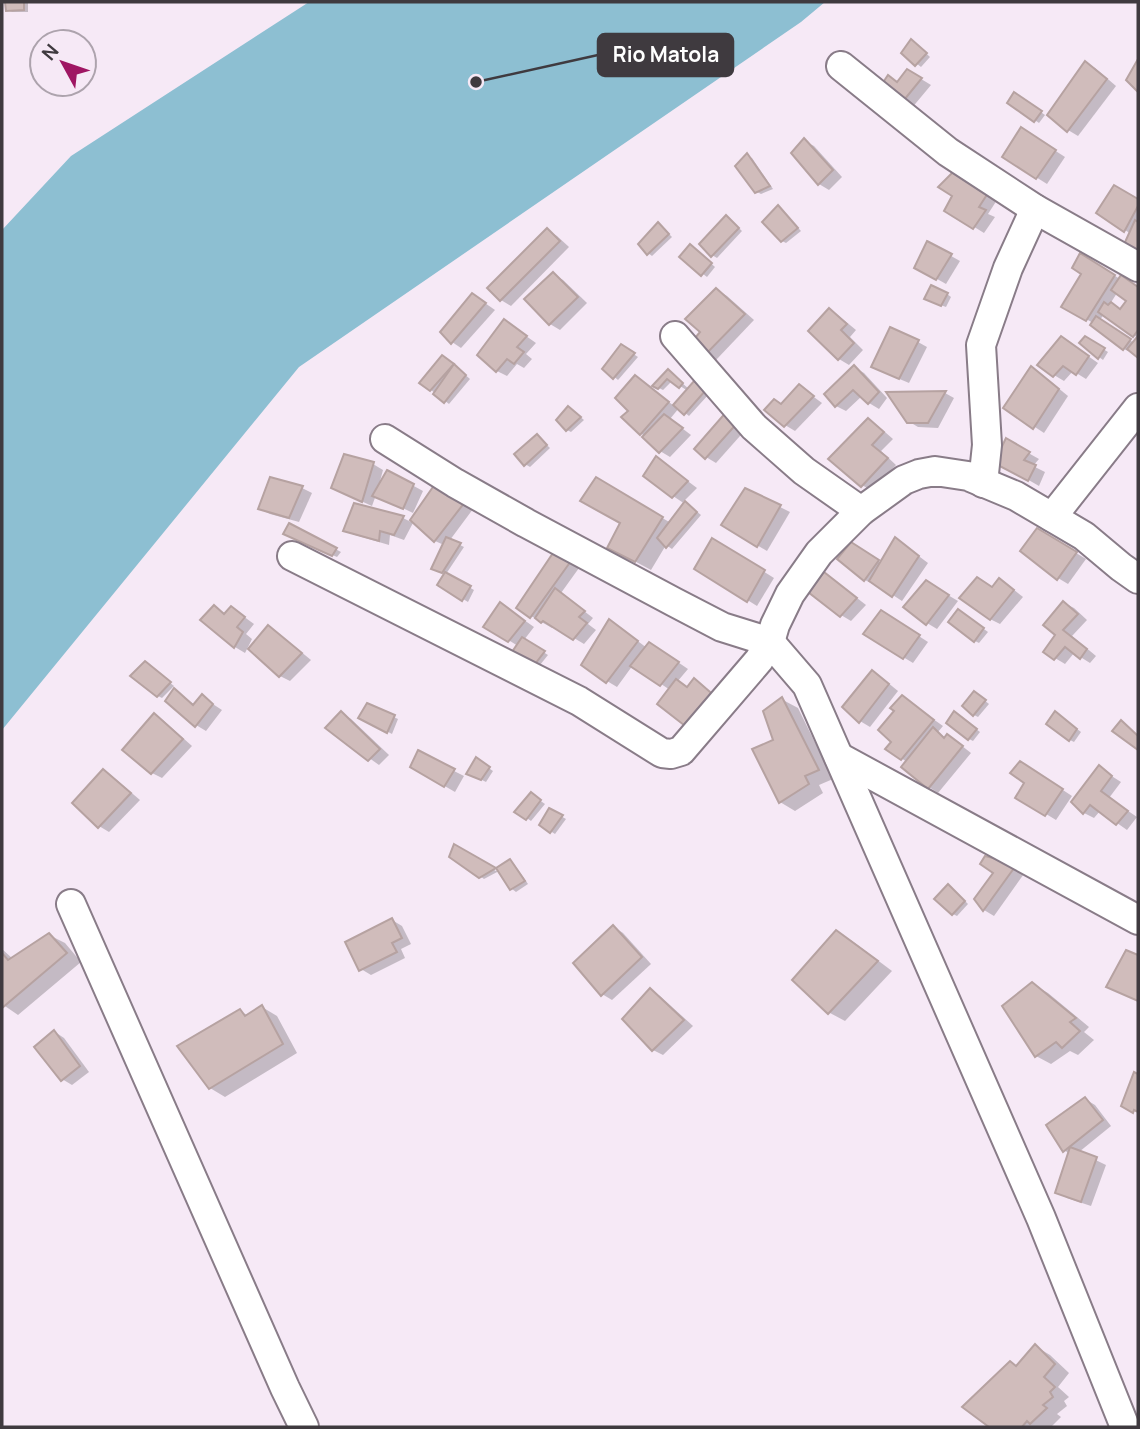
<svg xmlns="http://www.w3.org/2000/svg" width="1140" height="1429" font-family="Manrope,sans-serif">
	<rect width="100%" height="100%" fill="#f6e9f6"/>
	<path fill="#8dbfd2" d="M309,2H825L801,22L299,367L2,730V230L71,156Z"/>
	<g fill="#0003" fill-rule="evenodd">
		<path d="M7,2H28V12H12L7,10Z"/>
		<path d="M916,44L930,57L921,67L903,53Z"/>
		<path d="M1086,63L1095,68L1116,86L1078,136L1068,130Z"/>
		<path d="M908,71L931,85L911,109L889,77L899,82Z"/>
		<path d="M1019,97L1045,115L1039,123L1010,103Z"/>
		<path d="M1031,135L1065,157L1047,184L1004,157Z"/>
		<path d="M804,141L814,146L842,177L829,190L819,184L794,153Z"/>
		<path d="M748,156L752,158L773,189L761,194L757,192Z"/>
		<path d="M953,174L997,200L988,214L995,217L984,233L947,210L955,196Z"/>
		<path d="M1114,187L1138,201V259L1131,234L1098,212Z"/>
		<path d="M778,207L782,210L801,231L786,243L782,241Z"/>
		<path d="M730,220L742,231L717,258L712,255Z"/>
		<path d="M662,227L672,237L652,256L648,253Z"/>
		<path d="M547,230L557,236L569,247L511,306L501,300L490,288Z"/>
		<path d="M928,243L960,261L946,284L916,267Z"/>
		<path d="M695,249L715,267L707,277L681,257Z"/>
		<path d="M1081,255L1120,279L1131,283L1138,287V338L1104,314L1100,320L1134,343L1138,338V356L1129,349L1128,351L1124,349L1093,323L1064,306L1083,274ZM1117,293L1129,301L1121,310L1110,304Z"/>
		<path d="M553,274L563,280L587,303L560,330L550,324Z"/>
		<path d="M717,290L727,296L754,320L716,360L706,354L703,332Z"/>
		<path d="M947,294L951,297L946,307L930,301Z"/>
		<path d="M482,301L495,310L461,348L452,342Z"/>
		<path d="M829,310L839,316L856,330L850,337L863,350L849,365L839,359Z"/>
		<path d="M505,321L536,343L526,354L532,359L524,368L517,364L507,376L497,371Z"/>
		<path d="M1085,338L1108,352L1103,360L1099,357Z"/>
		<path d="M918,342L927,347L909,383L883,372Z"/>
		<path d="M1071,344L1098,363L1086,379L1073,371L1064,381L1054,375Z"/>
		<path d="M621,346L638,357L618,380L604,368Z"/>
		<path d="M447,359L470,379L449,404L431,390Z"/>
		<path d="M854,367L864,373L887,398L879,409L869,403L862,396L846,411L836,406Z"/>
		<path d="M1032,368L1041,374L1068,396L1044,433L1006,408Z"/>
		<path d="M668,371L689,389L694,383L709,394L689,416L679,408L670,419L691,435L670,457L660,451L641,433L630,411L636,377L645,383L674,406L688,391L672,381L663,390L655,386Z"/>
		<path d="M799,386L822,403L795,431L785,425L782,405Z"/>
		<path d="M945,393L954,398L938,428L918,427L908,421L889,394Z"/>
		<path d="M572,410L584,420L571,432L567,430Z"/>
		<path d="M727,414L748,427L716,463L706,457Z"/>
		<path d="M868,420L878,426L893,439L881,451L896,465L872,491L862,485Z"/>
		<path d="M537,436L550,448L530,467L525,464Z"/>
		<path d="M1007,441L1039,459L1033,466L1045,472L1039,486L997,462Z"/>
		<path d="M345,456L373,464L383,470L379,485L388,472L423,491L413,513L376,495L372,506L343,493Z"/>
		<path d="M657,458L697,488L683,502L690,506L701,515L672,549L666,545L651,570L625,556L622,523L596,480L671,523L685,504L673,496Z"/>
		<path d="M435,487L473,509L450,540L464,547L446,574L474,590L468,602L440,585L446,574L437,570L444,545L435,541L414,521L404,540L390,535L389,545L355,535L345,530L355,505L403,518L411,522Z"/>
		<path d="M302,488L312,493L299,522L270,514L260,509Z"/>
		<path d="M746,490L790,512L767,551L723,525Z"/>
		<path d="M290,525L341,552L337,557L289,536Z"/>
		<path d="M1038,530L1086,559L1068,584L1058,578Z"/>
		<path d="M896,539L928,563L902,601L876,584L875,585L865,580L839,559L861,550L881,563Z"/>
		<path d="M713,540L774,578L757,606L696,568Z"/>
		<path d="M554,556L579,568L561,593L593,618L588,624L596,630L584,644L554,626L552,628L531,616Z"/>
		<path d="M824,574L834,580L866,605L851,621L841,615Z"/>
		<path d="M926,582L958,601L937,629L927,623Z"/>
		<path d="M1009,586L1023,597L1000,624L990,619Z"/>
		<path d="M1064,603L1074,608L1087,620L1072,636L1096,656L1090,663L1074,653L1065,664L1055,658L1057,635Z"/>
		<path d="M214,607L226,614L232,608L254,624L246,634L252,639L245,653L235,647L202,620Z"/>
		<path d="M510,610L534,627L524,640L548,655L540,665L514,651L518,646L486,626Z"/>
		<path d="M963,614L988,632L979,643L975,641Z"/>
		<path d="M891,618L928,642L913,663L865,634Z"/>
		<path d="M619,627L647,648L660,650L688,669L677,682L688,689L694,680L704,686L725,705L670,690L633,665L617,687L607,681Z"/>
		<path d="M269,628L278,633L311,660L290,681L280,676L251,649Z"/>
		<path d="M149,666L174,686L162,698L158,696Z"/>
		<path d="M872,672L882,678L898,691L870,727L860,721Z"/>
		<path d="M174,690L195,705L202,697L222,710L206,731L196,725Z"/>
		<path d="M979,696L989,704L978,717L974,715Z"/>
		<path d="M902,697L943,726L938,732L946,738L957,742L971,753L938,793L929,787L907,762L901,758L893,741Z"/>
		<path d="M783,700L798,708L833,779L819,785L823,793L795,811L780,802L775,741Z"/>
		<path d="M367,705L398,719L392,734L360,717Z"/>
		<path d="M341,713L351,719L389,755L379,765L327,728Z"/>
		<path d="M154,715L164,721L192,746L162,778L152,773L124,749Z"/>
		<path d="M959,716L980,732L973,741L969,739Z"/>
		<path d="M1060,716L1081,732L1074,742L1070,740Z"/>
		<path d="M477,760L493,771L486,782L468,773Z"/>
		<path d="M412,767L454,771L464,776L455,792Z"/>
		<path d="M1099,768L1121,782L1109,798L1137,817L1127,830L1100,811L1094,818L1084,813L1074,802Z"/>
		<path d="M1031,769L1072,796L1056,820L1018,797L1026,783Z"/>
		<path d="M103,771L113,777L140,800L109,832L99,826Z"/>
		<path d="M535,797L545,804L531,821L517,811Z"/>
		<path d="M550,810L566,819L555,834L541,825Z"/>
		<path d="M455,847L496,871L510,861L514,864L528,884L516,892L512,889L499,871L484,879L480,876Z"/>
		<path d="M986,858L1026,871L994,916L984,910L976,899L995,872Z"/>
		<path d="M953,889L968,904L957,916L953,914Z"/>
		<path d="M392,920L402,926L411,944L401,949L405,958L371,975L361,969Z"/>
		<path d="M614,927L623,933L651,964L612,1000L602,994Z"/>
		<path d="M837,932L852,941L892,971L845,1021L830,1013L795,980Z"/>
		<path d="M49,935L65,943L81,962L18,1015L2,1004V949L13,959Z"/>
		<path d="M1032,984L1048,993L1089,1027L1084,1032L1094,1040L1078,1055L1070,1051L1051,1064L1036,1056Z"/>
		<path d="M650,990L660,996L693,1026L663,1055L653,1050Z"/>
		<path d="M262,1007L277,1016L297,1053L225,1097L210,1088L240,1011L249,1016Z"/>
		<path d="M55,1032L64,1038L89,1072L72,1085L62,1079Z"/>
		<path d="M1085,1099L1095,1105L1111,1126L1079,1152L1106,1165L1091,1206L1067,1198L1058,1192L1070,1154L1064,1150Z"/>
		<path d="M1035,1346L1050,1355L1069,1373L1058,1387L1069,1397L1064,1401L1067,1406L1057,1414L1061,1417L1051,1427H991L964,1406L1018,1367Z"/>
	</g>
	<g fill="#d0bcbb" stroke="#b6a2a1" stroke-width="2">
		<path d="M5,2H24V10L6,11Z"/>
		<path d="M911,39L927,53L915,66L901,53Z"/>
		<path d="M1138,59V92L1126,80Z"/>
		<path d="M1085,61L1107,79L1067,132L1047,115Z"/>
		<path d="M907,69L922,78L900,105L880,87L888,75L897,82Z"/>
		<path d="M1014,92L1042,111L1034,122L1007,103Z"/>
		<path d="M1021,127L1056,150L1036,179L1002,157Z"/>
		<path d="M804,138L833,170L818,185L791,153Z"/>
		<path d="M747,153L770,186L755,193L735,166Z"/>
		<path d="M953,172L988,193L979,207L986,210L973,229L944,211L952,196L938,187Z"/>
		<path d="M1114,185L1138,199V206L1124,232L1096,213Z"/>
		<path d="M778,205L798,228L781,242L762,222Z"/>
		<path d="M726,215L739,228L711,257L699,244Z"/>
		<path d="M1135,220L1138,222V261L1121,251Z"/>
		<path d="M658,222L669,234L647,255L638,244Z"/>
		<path d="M547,228L560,241L500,301L487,288Z"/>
		<path d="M927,241L952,254L936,280L914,268Z"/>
		<path d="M690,244L712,263L701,276L679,257Z"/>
		<path d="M1080,253L1115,275L1086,321L1061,307L1081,274L1072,268Z"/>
		<path d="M553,272L578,297L549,325L524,299Z"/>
		<path d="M1121,275L1138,287V330L1133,337L1098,312L1104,302L1108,305L1111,302L1120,309L1126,301L1111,290Z"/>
		<path d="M931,285L948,293L941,306L924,299Z"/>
		<path d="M716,288L745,314L705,355L691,343L700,332L685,319Z"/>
		<path d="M472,293L486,303L451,344L440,332Z"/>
		<path d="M829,308L847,324L841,330L854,343L838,360L808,331Z"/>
		<path d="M1096,316L1131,339L1123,350L1090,325Z"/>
		<path d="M504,319L527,336L517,347L524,352L514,364L507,359L496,372L477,355Z"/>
		<path d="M890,327L919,340L899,379L871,367Z"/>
		<path d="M1061,336L1089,356L1076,375L1063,366L1053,377L1037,365Z"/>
		<path d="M1085,336L1105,348L1098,359L1079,343Z"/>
		<path d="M1137,337H1138V358L1127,349Z"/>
		<path d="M621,344L635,353L613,379L602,369Z"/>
		<path d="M442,355L454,364L430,391L419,383Z"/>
		<path d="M454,364L466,375L444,403L433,394Z"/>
		<path d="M854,365L879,392L868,404L853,390L835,407L824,394Z"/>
		<path d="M1031,366L1059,389L1033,429L1003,408Z"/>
		<path d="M668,369L683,383L679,388L667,379L658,389L652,386Z"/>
		<path d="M635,375L669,402L640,435L621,417L628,411L615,398Z"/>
		<path d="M694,381L706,390L684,415L673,405Z"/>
		<path d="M799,384L814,396L784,427L764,410L774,399L781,404Z"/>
		<path d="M946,391L928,423H907L886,392Z"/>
		<path d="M568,406L581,417L566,431L556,420Z"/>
		<path d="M727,411L740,420L705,459L694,449Z"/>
		<path d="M664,414L683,428L659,453L642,437Z"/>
		<path d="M868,418L884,432L872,445L888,458L861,487L828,459Z"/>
		<path d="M537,434L547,445L524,466L514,454Z"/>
		<path d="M1006,438L1030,452L1024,460L1036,465L1028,481L994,463Z"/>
		<path d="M344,454L374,462L362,502L331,488Z"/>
		<path d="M656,456L688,481L672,498L643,476Z"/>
		<path d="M387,470L414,484L403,509L372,496Z"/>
		<path d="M270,477L303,486L289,518L258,509Z"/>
		<path d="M596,477L663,517L635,562L607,548L620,523L580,501Z"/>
		<path d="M435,484L465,502L434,542L410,520Z"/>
		<path d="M745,488L781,505L757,547L721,525Z"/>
		<path d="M685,501L697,512L666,548L657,538Z"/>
		<path d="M354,503L404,516L394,535L380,531L379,541L343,531Z"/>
		<path d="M289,523L337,548L332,556L283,534Z"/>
		<path d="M1037,528L1077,552L1057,580L1020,551Z"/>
		<path d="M446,537L461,543L442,573L431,569Z"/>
		<path d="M895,537L919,556L892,597L869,581Z"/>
		<path d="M712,538L765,570L747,602L694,569Z"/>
		<path d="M851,542L879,560L864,581L837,559Z"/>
		<path d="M553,553L571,561L530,618L516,608Z"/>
		<path d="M445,572L471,586L462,601L437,585Z"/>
		<path d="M824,572L857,598L840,617L808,592Z"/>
		<path d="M977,577L992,587L999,578L1014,590L990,620L959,598Z"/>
		<path d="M926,580L949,595L926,625L903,607Z"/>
		<path d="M555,588L585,611L579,617L587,623L573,640L543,621L541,623L535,618Z"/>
		<path d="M1063,601L1078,614L1063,630L1087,649L1080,659L1065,647L1054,660L1043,652L1055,635L1043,625Z"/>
		<path d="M500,602L525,621L508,642L483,627Z"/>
		<path d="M214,605L224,614L231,606L245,617L237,627L243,632L234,648L200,620Z"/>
		<path d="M958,609L984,628L974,642L948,622Z"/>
		<path d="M881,610L920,635L903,659L863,634Z"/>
		<path d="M609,619L638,641L606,683L581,665Z"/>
		<path d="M268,625L302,653L279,677L248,649Z"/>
		<path d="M522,637L545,651L535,664L512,652Z"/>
		<path d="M649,642L679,662L660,686L630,666Z"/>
		<path d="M145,661L171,682L157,697L130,676Z"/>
		<path d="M872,670L889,684L859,723L842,707Z"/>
		<path d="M694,678L717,698L689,729L657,704L676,679L687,687Z"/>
		<path d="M174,688L193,705L202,694L213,704L195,727L165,701Z"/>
		<path d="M974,691L986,700L973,716L962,706Z"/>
		<path d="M902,695L934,720L901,760L885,749L891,742L878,730L894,711L890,708Z"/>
		<path d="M782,697L819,770L805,776L809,784L779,803L752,749L773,740L763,711Z"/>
		<path d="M367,703L395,715L387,733L358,718Z"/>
		<path d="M341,711L380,749L368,761L325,728Z"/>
		<path d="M954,711L977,729L968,740L946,723Z"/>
		<path d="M1055,711L1077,729L1069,741L1046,724Z"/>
		<path d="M154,713L183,739L151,774L122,750Z"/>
		<path d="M1121,720L1138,736V750L1112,731Z"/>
		<path d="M933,727L944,738L947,734L963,746L928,789L901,767Z"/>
		<path d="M418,750L455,769L444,787L410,767Z"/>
		<path d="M476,757L490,767L481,780L466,774Z"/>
		<path d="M1020,761L1063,789L1045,816L1015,798L1024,783L1010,773Z"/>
		<path d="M1099,765L1112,776L1101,791L1128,811L1116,825L1090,805L1083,814L1071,802Z"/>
		<path d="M103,769L131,793L98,828L72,803Z"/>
		<path d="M531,792L541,800L526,820L514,812Z"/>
		<path d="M549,808L563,815L550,833L539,825Z"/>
		<path d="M454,844L496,868L479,878L449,857Z"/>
		<path d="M985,856L1017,864L983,911L974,899L993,873L980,864Z"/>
		<path d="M510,859L525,881L510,890L496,868Z"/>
		<path d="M948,884L965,901L952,915L934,899Z"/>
		<path d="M392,918L402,938L392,943L397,952L359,971L345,942Z"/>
		<path d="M613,925L642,957L601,996L573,963Z"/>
		<path d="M836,930L878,961L828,1014L792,980Z"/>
		<path d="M49,933L67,953L2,1008V953L8,960Z"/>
		<path d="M1126,950L1138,955V1001L1106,987Z"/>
		<path d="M1032,982L1076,1018L1070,1022L1080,1031L1062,1048L1056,1042L1035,1057L1002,1006Z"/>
		<path d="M650,988L684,1020L652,1051L622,1019Z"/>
		<path d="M262,1005L283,1044L209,1089L177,1046L240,1009L245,1016Z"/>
		<path d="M54,1030L80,1066L61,1081L34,1047Z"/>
		<path d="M1134,1072L1138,1074V1112L1134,1110L1133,1113L1121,1106Z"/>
		<path d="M1085,1097L1103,1120L1063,1152L1046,1125Z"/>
		<path d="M1070,1147L1097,1157L1081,1202L1055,1193Z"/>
		<path d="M1035,1344L1055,1364L1044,1377L1055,1387L1050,1392L1053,1397L1043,1405L1047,1408L1030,1424L1027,1421L1022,1427H989L962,1407L1010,1361L1016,1366Z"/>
	</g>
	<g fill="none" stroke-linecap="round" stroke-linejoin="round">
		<defs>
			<g id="street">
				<path d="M841,66L948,152L1035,209L1138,267"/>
				<path d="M675,336L754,427L804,471L861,511"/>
				<path d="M385,439L455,483L526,523L674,602L722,627L770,642L807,685L1041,1218L1125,1427"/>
				<path d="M983,483L987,445L981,345L1008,268L1035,209"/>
				<path d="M1052,517L1138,408"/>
				<path d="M292,556L579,701L662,753L671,754L681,751L759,660L770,642L775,625L790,594L819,553L861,511L904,480L919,474L935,471L968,476L1016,496L1084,536L1121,567L1138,579"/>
				<path d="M839,757L1138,920"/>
				<path d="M71,904L285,1388L304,1427"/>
			</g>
		</defs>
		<use href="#street" stroke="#897c88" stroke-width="32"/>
		<use href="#street" stroke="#fff" stroke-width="28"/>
	</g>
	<path fill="none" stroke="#3f3a3f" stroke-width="2.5" d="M476 82L598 55"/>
	<circle fill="#3f3a3f" stroke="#f6e9f6" stroke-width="2.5" cx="476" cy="82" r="7"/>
	<rect fill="#3f3a3f" stroke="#3f3a3f" stroke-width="2.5" x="598" y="34" width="135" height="42" rx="7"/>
	<g font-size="21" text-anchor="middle" font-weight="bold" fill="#fff">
		<text x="666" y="62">Rio Matola</text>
	</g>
	<rect width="1140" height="1429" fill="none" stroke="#3f3a3f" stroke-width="7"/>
	<g transform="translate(63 63) rotate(310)"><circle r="33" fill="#f6e9f6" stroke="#ada3ad" stroke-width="2"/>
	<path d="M0-5L12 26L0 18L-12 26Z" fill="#9f1663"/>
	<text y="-10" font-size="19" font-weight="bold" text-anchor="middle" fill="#3f3a3f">N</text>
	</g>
</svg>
